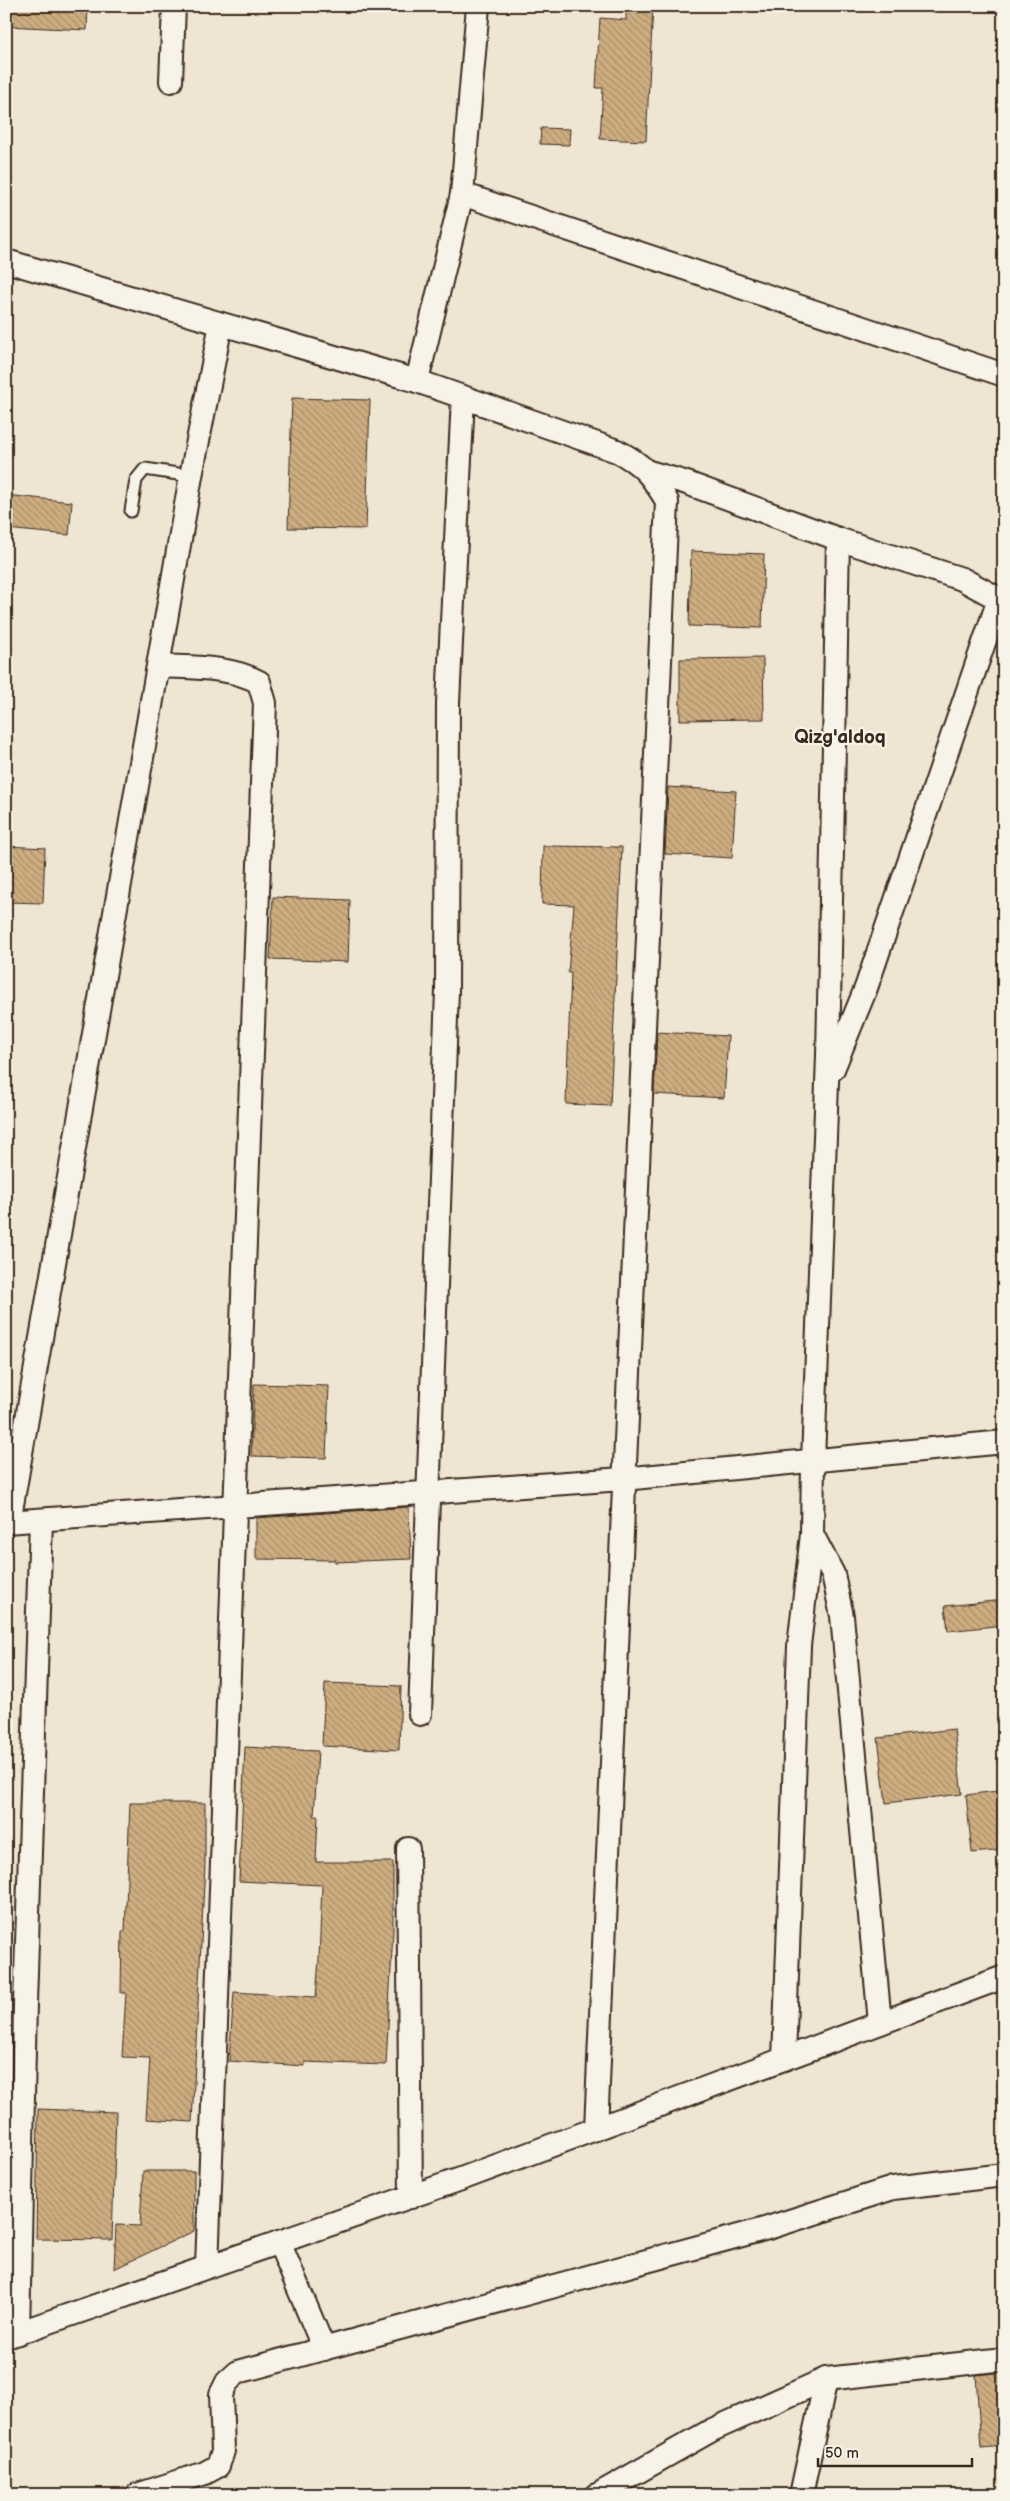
<svg xmlns="http://www.w3.org/2000/svg" width="1010" height="2501" font-family="'Balsamiq Sans',sans-serif">
	<defs>
		<pattern id="building-back-hatch" width="6" height="6" patternUnits="userSpaceOnUse" patternTransform="scale(1.25)"><rect width="6" height="6" fill="#ceae81"/><path d="M-1 5l2 2M0 0l6 6M5-1l2 2" fill="none" stroke="#a88e69"/></pattern>
	</defs>
	<rect width="100%" height="100%" fill="#efe5d3"/>
	<filter id="ink" filterUnits="userSpaceOnUse"><feTurbulence type="fractalNoise" baseFrequency=".02" numOctaves="2"/><feDisplacementMap in="SourceGraphic" scale="10" xChannelSelector="R" yChannelSelector="G"/><feConvolveMatrix kernelMatrix="1 2 1 2 8 2 1 2 1" color-interpolation-filters="sRGB"/></filter>
	<g filter="url(#ink)">
		<g fill="url(#building-back-hatch)" stroke="#3b2a1e">
			<path d="M6,6H88L87,30L6,26Z"/>
			<path d="M626,6H653L646,141L600,139L603,88H596L600,18L626,20Z"/>
			<path d="M541,128L570,129L569,145L540,144Z"/>
			<path d="M292,398L370,400L366,529L288,528Z"/>
			<path d="M6,495L72,502L69,535L6,529Z"/>
			<path d="M691,551L764,554L762,628L689,626Z"/>
			<path d="M763,658L764,719L680,720V659Z"/>
			<path d="M668,787L736,791L732,858L665,854Z"/>
			<path d="M6,846L45,848L43,903L6,902Z"/>
			<path d="M543,846L622,847L610,1106L566,1104L571,973H568L574,905L542,904Z"/>
			<path d="M273,897L350,900L348,962L270,959Z"/>
			<path d="M657,1032L728,1036L724,1098L654,1094Z"/>
			<path d="M254,1384L329,1386L326,1458L251,1456Z"/>
			<path d="M409,1507L411,1559L335,1562V1560L256,1559V1518Z"/>
			<path d="M1004,1600V1625L948,1631L945,1606Z"/>
			<path d="M325,1683L401,1686L399,1750L322,1746Z"/>
			<path d="M954,1729L962,1794L886,1803L878,1738Z"/>
			<path d="M245,1747L318,1751L314,1816H318L316,1862H393V1931L386,2065L305,2062V2066L229,2061L234,1992L316,1997L319,1959L322,1885L239,1881Z"/>
			<path d="M1004,1790V1850L972,1853L966,1795Z"/>
			<path d="M130,1803H205V1864L192,2122L146,2119L150,2058L122,2057L126,1993H121L122,1931H125Z"/>
			<path d="M38,2109L116,2112L112,2240L36,2239Z"/>
			<path d="M143,2171H194V2231L114,2269L116,2225L140,2226Z"/>
			<path d="M1004,2372V2446L981,2448L976,2375Z"/>
		</g>
		<g fill="none" stroke-linecap="round" stroke-linejoin="round">
			<defs>
				<path id="service" d="M131,511L136,480L145,469L191,476"/>
				<g id="minor">
					<path d="M478,6L462,194L417,381L617,451C644,465 651,475 667,501L596,2129"/>
					<path d="M171,81L174,6"/>
					<path d="M462,194L1004,375"/>
					<path d="M6,261L417,381"/>
					<path d="M649,472L684,482L838,539L962,579L999,599"/>
					<path d="M159,666C192,668 229,666 259,682L265,703L207,2267"/>
					<path d="M833,1069L866,988L999,599L1004,600"/>
					<path d="M6,1522L623,1479L1004,1442"/>
					<path d="M9,1522L191,476L221,324"/>
					<path d="M812,1534L833,1574L842,1616L880,2023"/>
					<path d="M420,1714L447,991L448,703L463,397"/>
					<path d="M408,1849L411,2197"/>
					<path d="M784,2059L799,1646L812,1534L813,1461L828,1056L838,539"/>
					<path d="M279,2242L324,2349"/>
					<path d="M18,2333L25,2003L41,1520"/>
					<path d="M6,2337L461,2179L1004,1977"/>
					<path d="M137,2495L205,2473L218,2466L223,2451L221,2394L227,2382L238,2372L768,2228L893,2188L1004,2175"/>
					<path d="M597,2495L712,2430L826,2379L1004,2359"/>
					<path d="M801,2495L826,2379"/>
				</g>
			</defs>
			<use href="#service" stroke="#3b2a1e" stroke-width="15"/>
			<use href="#minor" stroke="#3b2a1e" stroke-width="26"/>
			<use href="#service" stroke="#f7f3e8" stroke-width="11"/>
			<use href="#minor" stroke="#f7f3e8" stroke-width="22"/>
		</g>
	</g>
	<g text-anchor="middle" dominant-baseline="central" stroke-width="4.5" stroke-linejoin="round" paint-order="stroke">
		<g font-size="19" font-weight="bold" fill="#3b2a1e" stroke="#f7f3e8">
			<text x="840" y="737">Qizg'aldoq</text>
		</g>
	</g>
	<rect width="1010" height="2501" fill="none" stroke="#f7f3e8" stroke-width="25"/>
	<rect x="12" y="12" width="985" height="2476" fill="none" stroke="#3b2a1e" stroke-width="2" filter="url(#ink)"/>
	<path d="M818 2458v8h154v-8" fill="none" stroke="#3b2a1e" stroke-width="2.5"/>
	<text x="825" y="2458" font-size="15" fill="#3b2a1e" stroke="#f7f3e8" stroke-width="4" paint-order="stroke">50 m</text>
</svg>
